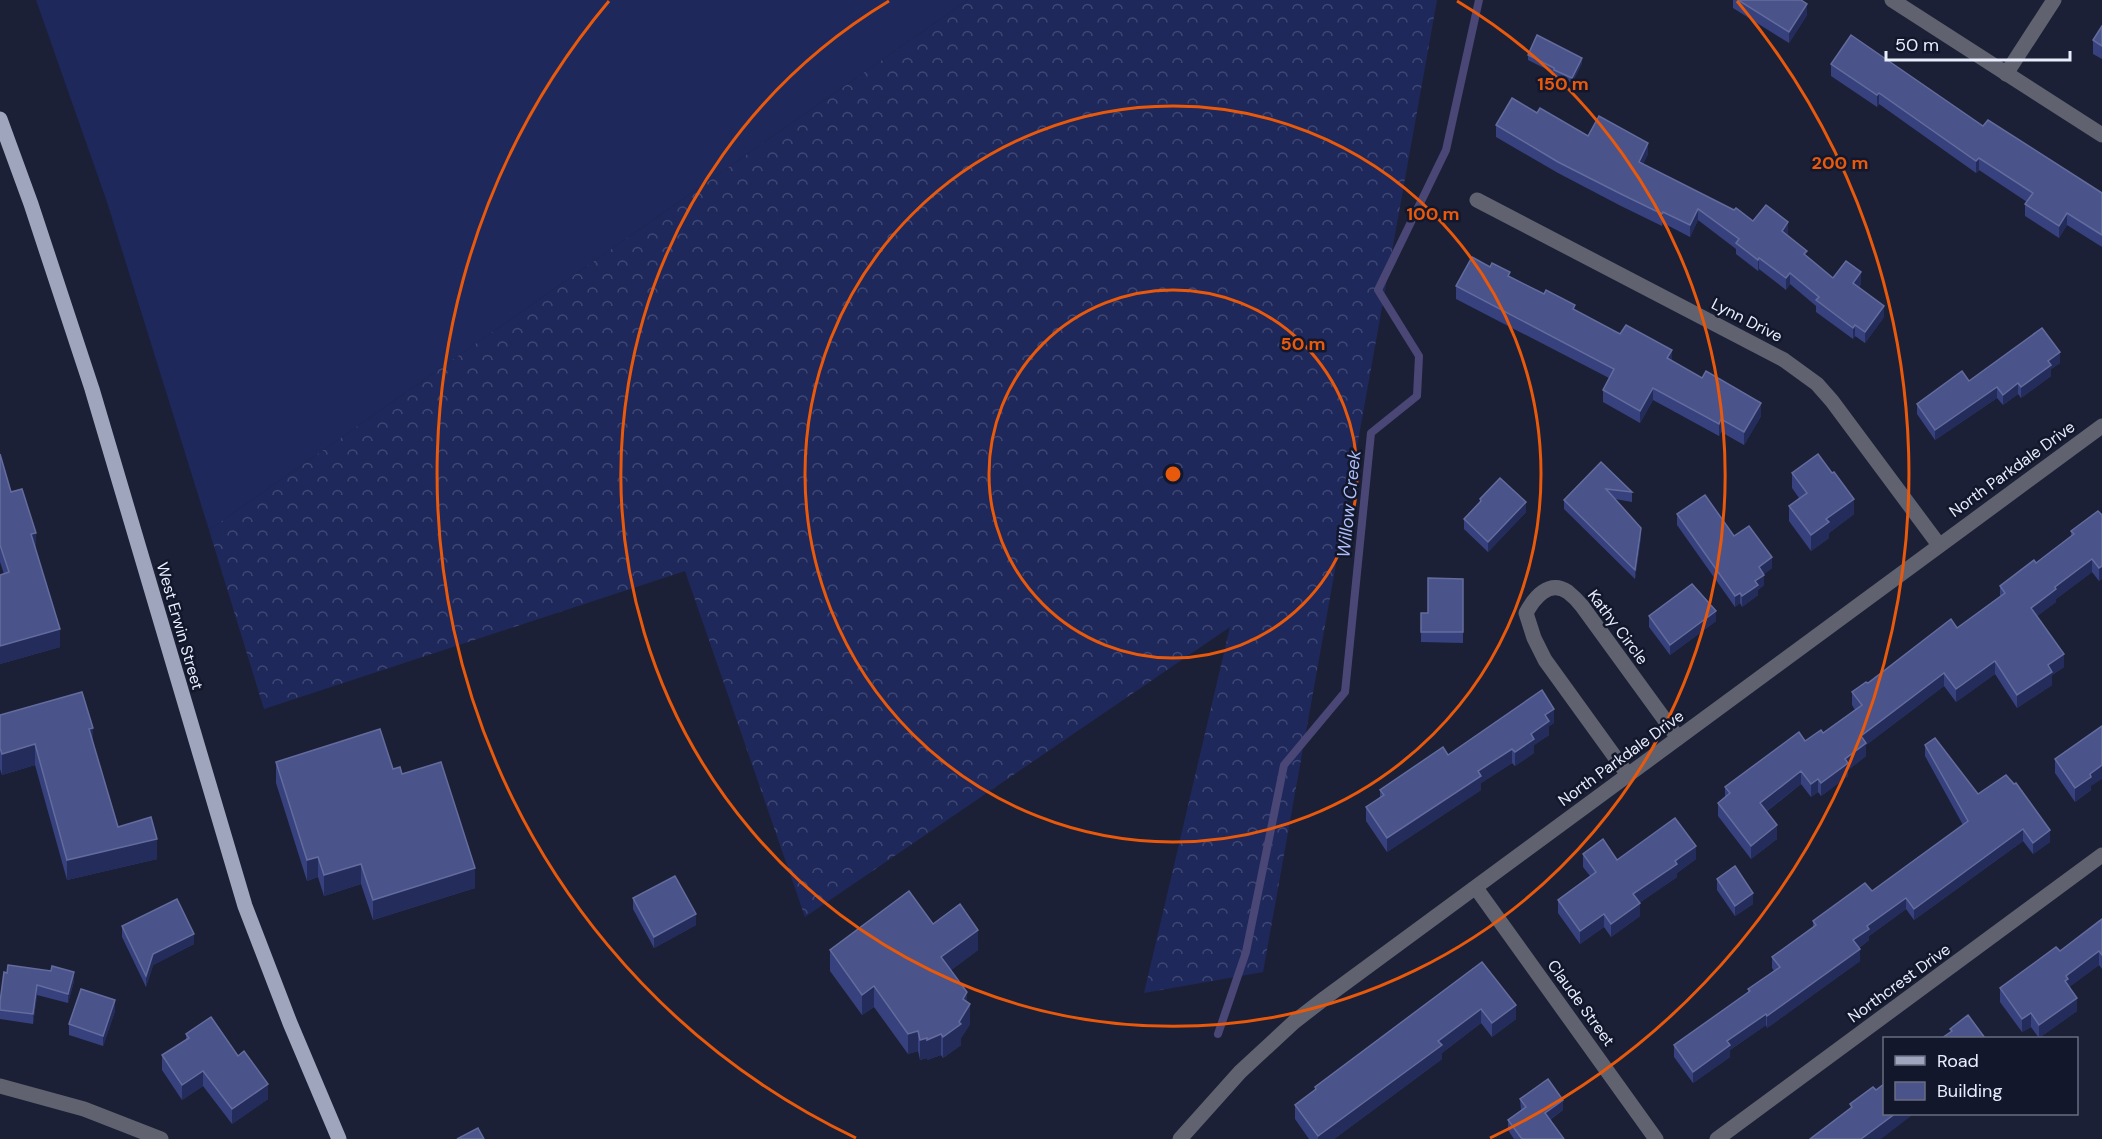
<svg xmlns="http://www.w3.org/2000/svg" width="2102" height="1139" font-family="'DM Sans',sans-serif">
	<defs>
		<pattern id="forest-crowns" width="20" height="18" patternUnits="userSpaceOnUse" patternTransform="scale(1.5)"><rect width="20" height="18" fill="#1e285b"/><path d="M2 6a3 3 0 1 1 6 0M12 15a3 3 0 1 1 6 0" fill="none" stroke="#3f4873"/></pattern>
	</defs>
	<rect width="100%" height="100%" fill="#1b2036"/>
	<path fill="#1e285b" d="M36,0H968L209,530L107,202Z"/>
	<path fill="url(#forest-crowns)" d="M968,0H1437L1263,972L1144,993L1230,627L805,917L685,571L264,709L209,530Z"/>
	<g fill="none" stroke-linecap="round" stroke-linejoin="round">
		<path stroke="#4a4776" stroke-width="8" d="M1218,1034L1246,952L1284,765L1345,692L1371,433L1417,396L1419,356L1378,290L1446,150L1479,0"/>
		<g stroke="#60636f" stroke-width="15">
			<path d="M1892,0L2102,135"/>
			<path d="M2006,74L2054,0"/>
			<path d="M1477,200L1784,360L1817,384L1832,401L1939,545"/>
			<path d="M1628,775L1545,660L1534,638L1526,613C1534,598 1549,579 1568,592C1573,596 1578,601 1582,606L1678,738"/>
			<path d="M1476,888L1656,1139"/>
			<path d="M0,1086L84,1109L161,1139"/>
			<path d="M1180,1139L1240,1072L1294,1022L1325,998L2102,426"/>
			<path d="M1717,1139L2102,855"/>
		</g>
		<path stroke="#9ea5bd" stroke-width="15" d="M0,119L31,204L92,389L245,906L290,1023L339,1139"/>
	</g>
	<g fill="#36417e">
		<path d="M1733,0H1801L1807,15L1789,43L1733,8Z"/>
		<path d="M2102,26V59L2093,54V40Z"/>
		<path d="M1528,55L1582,63L1572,83L1554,75V73L1528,60Z"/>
		<path d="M1831,64L1983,126L2102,193V247L2067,225L2059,238L2025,216V204L2027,202L1979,170L1976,173L1879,104L1877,107L1831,76Z"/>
		<path d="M1537,113L1588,136L1648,154L1643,164L1753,221L1788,234L1787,235L1807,257L1833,278L1861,284L1859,287L1884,317L1865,343L1855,336L1853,339L1816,312V306L1790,284L1786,290L1759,269L1758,271L1736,254V249L1698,220L1690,237L1663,223L1662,226L1621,206L1558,173L1496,137V125Z"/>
		<path d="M1510,276L1672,361L1761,416L1744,445L1721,432L1719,436L1653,400L1640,423L1603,402V390L1609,378L1456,299V286Z"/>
		<path d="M2060,363L2051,369V376L2021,398L2018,394L2003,405L1997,398L1935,440L1917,414V404L1969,381Z"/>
		<path d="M0,454L11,492L36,550L60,647L0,664V575L4,574L0,562Z"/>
		<path d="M1601,462L1632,492V502L1615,499L1641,537L1635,579L1564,509V500Z"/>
		<path d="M1792,473L1854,514L1829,533V538L1811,551L1789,521V506L1799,498L1792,488Z"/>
		<path d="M1480,499L1526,512L1488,552L1464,529V519L1480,502Z"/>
		<path d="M1677,514L1734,536L1772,568L1764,574V585L1758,590V595L1742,607L1740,603L1735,607L1677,525Z"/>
		<path d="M2102,515V579L2099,581L2092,572L2056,599V602L2037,616L2064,667L2052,675V685L2017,708L1995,674L1956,702L1944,686L1866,745V756L1848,770V776L1821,796L1818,792L1811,797L1801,784L1766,812L1777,839L1751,859L1718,816V803L1725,797V787L1805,741L1823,733L1855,710L1852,705V692L1957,628L2000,596V586L2036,563L2071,536V531Z"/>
		<path d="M1463,579V643L1421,642V613H1428Z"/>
		<path d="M1649,616L1716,621L1670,655L1649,627Z"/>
		<path d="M0,715L93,743L118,827L157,859L67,880L35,765L2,775L0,769Z"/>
		<path d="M1554,723L1549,726V735L1534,745V753L1515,766L1512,763L1481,783V790L1387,852L1366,821V807L1380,797V790L1448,755Z"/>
		<path d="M1925,745L1978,794L2050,842L2033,854L2023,841L1914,920L1906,909L1869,936V940L1859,948L1860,961L1767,1028L1766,1025L1730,1050V1057L1693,1083L1674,1057V1045L1748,993V989L1774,971L1772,968V957L1813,927V921L1872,891L1963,825L1925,756Z"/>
		<path d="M2055,759L2091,786V790L2075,802L2055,773Z"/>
		<path d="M276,762L393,769L402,774L475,888L373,920L361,884L324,896L318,877L307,881L276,783Z"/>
		<path d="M1583,854L1617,860L1696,859L1677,873V877L1639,903L1640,916L1611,937L1604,927L1580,944L1558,913V900L1590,876L1583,867Z"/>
		<path d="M1717,879L1753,904L1735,916L1717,890Z"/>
		<path d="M633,898L696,925L654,948L633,909Z"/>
		<path d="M2102,919V969L2099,965L2069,987L2077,1011L2039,1038L2031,1027L2022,1032L2000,1002V988L2060,951Z"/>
		<path d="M933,924L978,950L951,970L967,1002L970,1024L961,1038V1045L943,1058L941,1055L927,1060V1058L920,1060L918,1051L908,1054L874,1007L862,1015L830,971V950Z"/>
		<path d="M122,926L194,944L153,965L146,987L122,937Z"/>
		<path d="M1482,962L1516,1019L1492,1037L1481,1023L1442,1053V1059L1334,1139H1309L1295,1119V1105L1315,1090V1087Z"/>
		<path d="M4,972L74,981L68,1003L37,995L33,1024L0,1019V1002Z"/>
		<path d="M115,1011L103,1046L69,1035V1024Z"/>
		<path d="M186,1034L268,1099L232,1124L203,1086L182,1100L162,1070V1055L186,1040Z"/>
		<path d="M1520,1099L1563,1110L1550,1120L1564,1139H1514L1508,1130V1120L1521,1110Z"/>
	</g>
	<g fill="#232c5b">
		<path d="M1807,4V15L1789,43V32Z"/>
		<path d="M1582,58V63L1572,83V78Z"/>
		<path d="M1879,93V104L1877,107V95Z"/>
		<path d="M1648,143V154L1639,173V162Z"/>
		<path d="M1979,158V170L1976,173V161Z"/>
		<path d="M1698,209V220L1690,237V225Z"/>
		<path d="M1663,212V223L1662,226V214Z"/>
		<path d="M2067,213V225L2059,238V226Z"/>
		<path d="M1788,222V234L1782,242V231Z"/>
		<path d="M1759,258V269L1758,271V260Z"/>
		<path d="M1861,272V284L1853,295V283Z"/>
		<path d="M1790,273V284L1786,290V278Z"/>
		<path d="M1884,306V317L1865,343V332Z"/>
		<path d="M1855,325V336L1853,339V328Z"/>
		<path d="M1672,350V362L1667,358Z"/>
		<path d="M2060,352V363L2051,369V376L2021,398V387L2048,361Z"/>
		<path d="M2018,383V394L2003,405V395Z"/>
		<path d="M1997,387V398L1935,440V430Z"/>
		<path d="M1653,388V400L1640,423V411Z"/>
		<path d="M1761,403V416L1744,445V432Z"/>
		<path d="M1721,419V432L1719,436V424Z"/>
		<path d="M1854,499V514L1829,533V538L1811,551V535L1826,519Z"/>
		<path d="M1526,502V512L1488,552V542Z"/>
		<path d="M1641,528V537L1635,579V570Z"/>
		<path d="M36,533V550L31,534Z"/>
		<path d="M1772,557V568L1759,578V567Z"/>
		<path d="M2092,559V572L2056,599V602L2031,621V608L2055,587Z"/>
		<path d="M2102,566V579L2099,581V568Z"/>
		<path d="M1764,575V585L1758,590V595L1742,607V596L1755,581Z"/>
		<path d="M1740,593V603L1735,607V596Z"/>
		<path d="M1716,611V621L1670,655V645Z"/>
		<path d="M60,629V647L0,664V646Z"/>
		<path d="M2064,654V667L2052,675V685L2017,708V695L2048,665Z"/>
		<path d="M1995,661V674L1956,702V689Z"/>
		<path d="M1944,673V686L1866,745V756L1848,770V776L1821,796V783L1861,736Z"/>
		<path d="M1554,709V723L1549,726V735L1534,745V753L1515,766V752L1531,734L1545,715Z"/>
		<path d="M93,728V748L89,729Z"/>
		<path d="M35,744V765L2,775V754Z"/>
		<path d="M1512,749V763L1481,783V790L1387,852V838L1478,771Z"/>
		<path d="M2102,765V779L2091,786V790L2075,802V788L2090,774Z"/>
		<path d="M1801,771V784L1760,816V803Z"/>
		<path d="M1818,779V792L1811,797V784Z"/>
		<path d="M1777,825V839L1751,859V846Z"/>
		<path d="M2023,829V841L1914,920V909Z"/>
		<path d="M2050,830V842L2033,854V843Z"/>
		<path d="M157,839V859L67,880V860Z"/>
		<path d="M1696,846V859L1677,873V877L1633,907V894Z"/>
		<path d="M318,857V877L307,881V860Z"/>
		<path d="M361,864V884L324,896V875Z"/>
		<path d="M475,868V888L373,920V900Z"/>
		<path d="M1753,893V904L1735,916V906Z"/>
		<path d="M1906,898V909L1869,936V940L1853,952V940L1867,926Z"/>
		<path d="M1640,903V916L1611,937V924Z"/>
		<path d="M696,914V925L654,948V937Z"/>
		<path d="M1604,914V927L1580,944V931Z"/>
		<path d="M978,930V950L941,978V957Z"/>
		<path d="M194,934V944L153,965L146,987V976L153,954Z"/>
		<path d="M1860,949V961L1767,1028V1016Z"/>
		<path d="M2099,951V965L2068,988L2065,995L2066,976Z"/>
		<path d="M74,972V981L68,1003V994Z"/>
		<path d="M37,985V995L33,1024V1014Z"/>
		<path d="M874,986V1007L862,1015V995Z"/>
		<path d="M967,992V1008L970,1004V1024L961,1038V1045L943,1058V1037L959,1022L963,999Z"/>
		<path d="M2077,998V1011L2039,1038V1025Z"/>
		<path d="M115,1000V1011L103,1046V1036Z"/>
		<path d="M1516,1005V1019L1492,1037V1023Z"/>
		<path d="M1481,1009V1023L1442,1053V1059L1334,1139H1318V1136Z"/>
		<path d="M2031,1013V1027L2022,1032V1019Z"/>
		<path d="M1766,1014V1025L1730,1050V1057L1693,1083V1072L1727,1041Z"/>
		<path d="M918,1031V1051L908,1054V1034Z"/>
		<path d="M941,1034V1055L927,1060V1040Z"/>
		<path d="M927,1038V1058L920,1060V1040Z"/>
		<path d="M203,1071V1086L182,1100V1085Z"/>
		<path d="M268,1084V1099L232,1124V1109Z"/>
		<path d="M1563,1100V1110L1545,1123V1113Z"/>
		<path d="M1896,1113H1915L1881,1139H1861Z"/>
	</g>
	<g fill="#4a548b" stroke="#636c9d" stroke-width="1.5">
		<path d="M1738,0H1801L1807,4L1789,32Z"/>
		<path d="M2102,26V46L2093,40Z"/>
		<path d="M1537,35L1582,58L1572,78L1554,70V68L1528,55Z"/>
		<path d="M1851,35L1983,126L1988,120L2102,193V235L2067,213L2059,226L2025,204L2033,193L1979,158L1976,161L1879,93L1877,95L1831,64Z"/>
		<path d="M1512,98L1537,113L1540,108L1588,136L1599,116L1648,143L1639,162L1734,210L1736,208L1753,221L1766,205L1788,222L1782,231L1807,251L1804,254L1833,278L1846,261L1861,272L1853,283L1884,306L1865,332L1855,325L1853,328L1816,300L1819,297L1790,273L1786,278L1759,258L1758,260L1736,243L1739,239L1698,209L1690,225L1663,212L1662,214L1621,194L1558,162L1496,125Z"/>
		<path d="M1472,257L1490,267L1492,263L1510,272L1508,276L1544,294L1546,290L1575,305L1573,309L1620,334L1626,325L1672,350L1667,358L1702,378L1706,371L1761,403L1744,432L1721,419L1719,424L1653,388L1640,411L1603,390L1614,369L1456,286Z"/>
		<path d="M2042,328L2060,352L2048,361L2051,365L2021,387L2018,383L2003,395L1997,387L1935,430L1917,404L1962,371L1969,381Z"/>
		<path d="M0,454L11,492L22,489L36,533L31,534L60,629L0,646V575L9,572L0,545Z"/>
		<path d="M1818,454L1832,473L1834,472L1854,499L1826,519L1829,522L1811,535L1789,506L1807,493L1792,473Z"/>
		<path d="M1601,462L1632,492L1606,489L1641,528L1635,570L1564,500Z"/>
		<path d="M1500,478L1526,502L1488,542L1464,519L1481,501L1480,499Z"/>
		<path d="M1705,495L1734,536L1749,526L1772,557L1759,567L1764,575L1755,581L1758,585L1742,596L1740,593L1735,596L1677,514Z"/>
		<path d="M2098,511L2102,515V566L2099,568L2092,559L2055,587L2056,589L2031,608L2064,654L2048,665L2052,672L2017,695L1995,661L1956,689L1944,673L1861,736L1866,743L1845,759L1848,763L1821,783L1818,779L1811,784L1801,771L1760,803L1777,825L1751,846L1718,803L1730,793L1725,787L1799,732L1805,741L1821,730L1823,733L1862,705L1852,692L1866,682L1868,683L1951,619L1957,628L2005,593L2000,586L2034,560L2036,563L2074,534L2071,531Z"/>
		<path d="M1428,578L1463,579V632H1421V613H1428Z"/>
		<path d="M1692,584L1716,611L1670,645L1649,616Z"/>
		<path d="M1542,690L1554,709L1545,715L1549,721L1531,734L1534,739L1515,752L1512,749L1478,771L1481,776L1387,838L1366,807L1384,795L1380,790L1443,747L1448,755Z"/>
		<path d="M82,692L93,728L89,729L118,827L151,817L157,839L67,860L35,744L2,754L0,748V715Z"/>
		<path d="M2102,726V765L2090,774L2091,777L2075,788L2055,759Z"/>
		<path d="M380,729L393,769L400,767L402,774L441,762L475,868L373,900L361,864L324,875L318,857L307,860L276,762Z"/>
		<path d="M1935,738L1978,794L2006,775L2014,784L2016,783L2050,830L2033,843L2023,829L1914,909L1906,898L1867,926L1869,929L1853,940L1860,949L1767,1016L1766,1014L1727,1041L1730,1045L1693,1072L1674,1045L1750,991L1748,989L1780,967L1772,957L1816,925L1813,921L1865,883L1872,891L1968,821L1925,745Z"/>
		<path d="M1675,818L1696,846L1675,861L1677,864L1633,894L1640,903L1611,924L1604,914L1580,931L1558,900L1596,872L1583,854L1603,839L1617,860Z"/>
		<path d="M1735,866L1753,893L1735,906L1717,879Z"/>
		<path d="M675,876L696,914L654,937L633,898Z"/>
		<path d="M909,891L933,924L960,904L978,930L941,957L967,992L963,999L970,1004L959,1022L961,1024L943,1037L941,1034L927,1040V1038L920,1040L918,1031L908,1034L874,986L862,995L830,950Z"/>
		<path d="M177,899L194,934L153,954L146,976L122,926Z"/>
		<path d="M2102,919V955L2099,951L2066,976L2068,979L2065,981L2077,998L2039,1025L2031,1013L2022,1019L2000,988L2056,947L2060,951Z"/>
		<path d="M1482,962L1516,1005L1492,1023L1481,1009L1438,1041L1442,1045L1318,1136L1295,1105L1316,1089L1315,1087Z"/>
		<path d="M8,965L51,971L52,966L74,972L68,994L37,985L33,1014L0,1010V1002L4,972L7,973Z"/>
		<path d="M81,989L115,1000L103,1036L69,1024Z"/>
		<path d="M1968,1015L1985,1038H1942L1952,1031L1950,1029Z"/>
		<path d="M211,1017L238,1056L244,1051L268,1084L232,1109L203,1071L182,1085L162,1055L189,1038L186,1034Z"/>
		<path d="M1548,1079L1563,1100L1545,1113L1564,1139H1522L1508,1120L1526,1107L1520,1099Z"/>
		<path d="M1884,1084V1113H1896L1861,1139H1810L1852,1107L1850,1104L1873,1087L1876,1090Z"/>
		<path d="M478,1128L484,1139H457Z"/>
	</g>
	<g fill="none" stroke="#e8590c" stroke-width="3">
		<circle cx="1173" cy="474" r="184"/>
		<circle cx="1173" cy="474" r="368"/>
		<path d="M1457 1A552 552 0 1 1 889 1"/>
		<path d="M856 1138A736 736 0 0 1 609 1M1737 1A736 736 0 0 1 1490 1138"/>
	</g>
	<g text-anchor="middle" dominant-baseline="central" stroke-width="5" stroke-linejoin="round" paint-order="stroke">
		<g font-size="16" fill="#e9eefd" stroke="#12172c">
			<text transform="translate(1747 320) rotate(27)">Lynn Drive</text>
			<text transform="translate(2012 469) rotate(-36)">North Parkdale Drive</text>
			<text transform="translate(180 626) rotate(74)">West Erwin Street</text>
			<text transform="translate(1618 627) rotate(53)">Kathy Circle</text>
			<text transform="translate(1621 758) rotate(-36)">North Parkdale Drive</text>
			<text transform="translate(1899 983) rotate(-36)">Northcrest Drive</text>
			<text transform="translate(1581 1003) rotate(54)">Claude Street</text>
		</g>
		<g font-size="18" font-style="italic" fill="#adbdf7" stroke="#12172c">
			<text transform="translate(1349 504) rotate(-84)">Willow Creek</text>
		</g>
	</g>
	<circle cx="1173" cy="474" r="9" fill="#e8590c" stroke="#12172c" stroke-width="3"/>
	<g font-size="18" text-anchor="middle" font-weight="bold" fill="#e8590c" stroke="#12172c" stroke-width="5" stroke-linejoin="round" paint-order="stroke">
		<text x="1563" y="90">150 m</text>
		<text x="1840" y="169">200 m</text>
		<text x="1433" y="220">100 m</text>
		<text x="1303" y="350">50 m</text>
	</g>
	<rect x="1883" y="1037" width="195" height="78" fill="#12172c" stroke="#686d80" stroke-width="1.5"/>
	<rect x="1895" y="1056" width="30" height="9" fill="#9ea5bd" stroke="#686d80" stroke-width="1.5"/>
	<text x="1937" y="1067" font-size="18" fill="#e9eefd">Road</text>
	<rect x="1895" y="1082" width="30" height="18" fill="#4a548b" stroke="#686d80" stroke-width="1.5"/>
	<text x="1937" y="1097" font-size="18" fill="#e9eefd">Building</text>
	<path d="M1886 51v9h184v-9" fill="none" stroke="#e9eefd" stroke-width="3"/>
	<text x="1895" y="51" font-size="18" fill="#e9eefd" stroke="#12172c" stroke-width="4.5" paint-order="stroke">50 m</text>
</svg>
